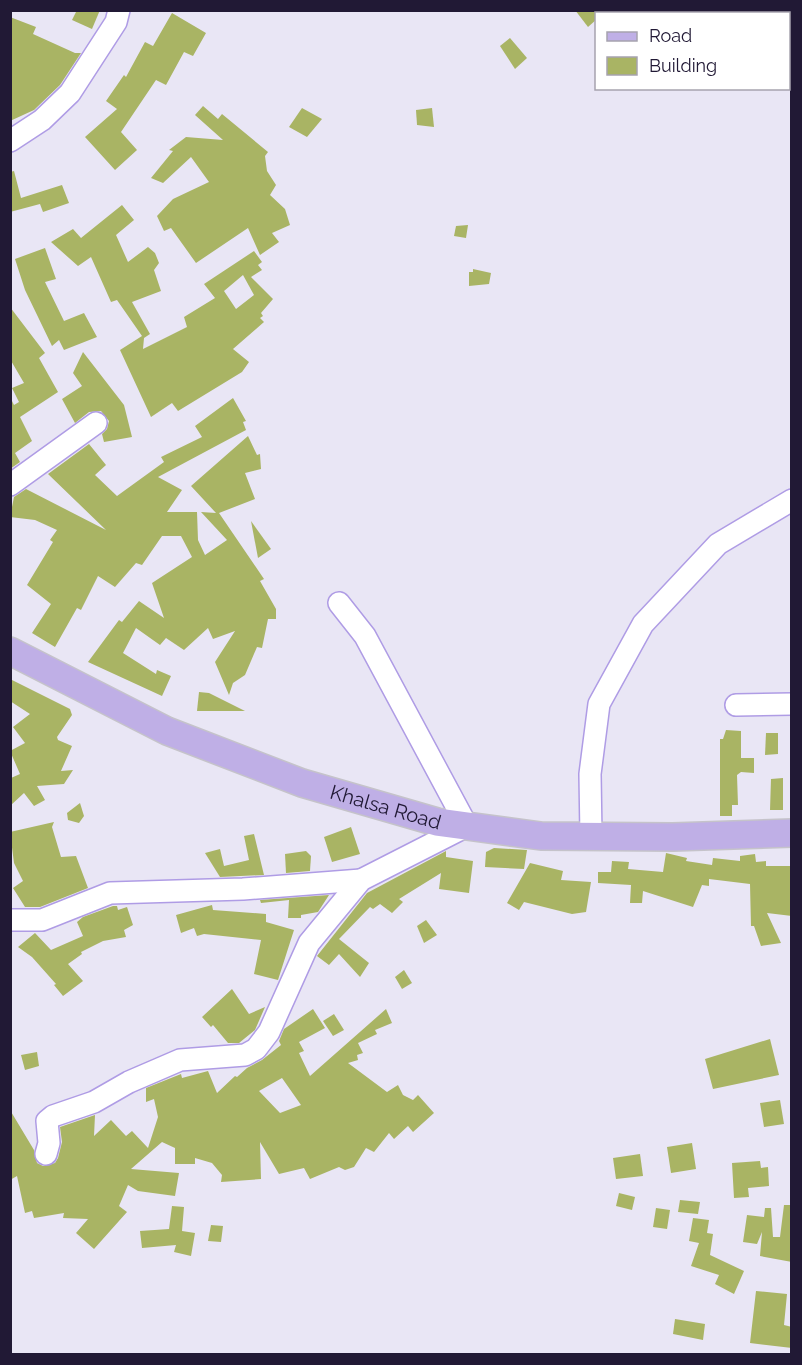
<svg xmlns="http://www.w3.org/2000/svg" width="802" height="1365" font-family="Raleway,sans-serif">
	<rect width="100%" height="100%" fill="#e9e6f5"/>
	<g fill="#a9b464" fill-rule="evenodd">
		<path d="M77,10H100L92,29L72,20Z"/>
		<path d="M575,10H597V19L588,27Z"/>
		<path d="M172,13L206,33L193,56L184,52L166,85L156,80L121,132L137,150L115,170L85,137L117,109L106,101L124,75L126,77L145,42L153,46Z"/>
		<path d="M10,17L36,27L33,34L75,53H81L60,85L34,110L10,121Z"/>
		<path d="M510,38L527,58L515,69L500,46Z"/>
		<path d="M203,106L218,119L222,114L268,152L265,156L267,171L276,185L270,195L285,209L290,225L272,233L279,242L260,255L248,228L196,263L171,228L164,231L157,216L173,199L209,182L191,157L163,183L151,178L173,151L169,150L186,137L223,140L195,115Z"/>
		<path d="M302,108L322,119L307,137L289,127Z"/>
		<path d="M432,108L434,127L417,125L416,110Z"/>
		<path d="M14,171L21,198L62,185L69,203L43,212L40,204L10,212V172Z"/>
		<path d="M122,205L134,220L116,235L128,262L148,247L155,253L159,263L154,270L161,291L132,302L150,334L144,338L143,349L187,327L184,317L215,298L204,284L254,251L262,262L258,265L262,270L251,277L273,299L261,313L263,316L260,318L264,322L233,349L249,362L242,372L178,411L172,403L151,417L120,350L142,336L117,300L111,302L91,257L78,266L51,242L73,229L81,238ZM243,275L254,295L236,309L224,291Z"/>
		<path d="M468,225L466,238L454,236L456,226Z"/>
		<path d="M45,248L56,279L45,282L64,321L84,313L97,337L64,350L59,340L52,346L25,290L15,259Z"/>
		<path d="M473,269L491,273L489,284L469,286V272H473Z"/>
		<path d="M10,307L45,353L39,358L58,392L20,417L32,441L15,453L20,462L10,469V397L14,405L19,402L12,388L24,383L10,359Z"/>
		<path d="M83,352L124,405L132,437L104,442L102,434L107,429L109,421L101,411L89,412L75,423L62,399L82,386L73,373Z"/>
		<path d="M233,398L246,421L243,422L246,430L158,477L182,490L167,512H197L198,540L205,555L227,540L201,512L216,513L191,486L248,436L257,455L260,454L261,469L245,473L255,499L219,513L264,579L260,581L276,609V619H268L262,648L257,647L245,675L233,683L229,695L215,662L235,631L213,639L208,628L184,650L166,638L160,645L136,628L123,653L156,674L157,670L171,676L162,696L88,662L119,620L122,622L139,601L164,618L152,583L192,557L181,536H162L142,565L136,563L115,587L98,576L81,610L77,608L55,647L32,633L51,604L27,585L53,542L50,540L57,530L35,520L10,517L14,497L26,489L106,530L48,474L89,444L106,465L95,475L117,496L164,462L161,457L202,437L195,426Z"/>
		<path d="M251,521L271,549L258,558Z"/>
		<path d="M10,679L70,709L72,715L57,737L58,740L72,746L61,771L73,770L64,784L37,786L45,800L34,806L24,793L10,806L11,778L20,774L10,751L25,743L13,727L30,714L10,701Z"/>
		<path d="M199,692L209,693L245,711H197Z"/>
		<path d="M726,730L741,731V758H754V773L741,772L737,775L738,805H732V816H720V739H723Z"/>
		<path d="M766,733H778V754L765,755Z"/>
		<path d="M783,778V810H770L771,779Z"/>
		<path d="M80,803L84,816L79,823L68,820L67,813Z"/>
		<path d="M54,822L52,827L61,857L76,856L88,888L40,907H25L13,888L23,881L14,863L10,832Z"/>
		<path d="M351,827L360,854L332,862L324,837Z"/>
		<path d="M254,834L264,875L220,877L205,853L220,849L224,866L249,860L244,836Z"/>
		<path d="M494,848L527,850L524,869L485,867L486,852Z"/>
		<path d="M306,851L311,856L310,871L286,873L285,854Z"/>
		<path d="M446,851V857L473,861L469,893L439,889L441,873L399,899L403,902L392,913L380,904L373,909L370,907L339,939L369,963L360,977L339,954L329,965L317,956L367,893Z"/>
		<path d="M666,853L687,858L686,861L712,865L713,858L740,861V856L755,854L756,862L766,861V866H792V916L767,913L781,943L761,946L754,926H751L750,884L709,879V886L702,885L693,907L643,891L642,903H630L631,885L598,883V872H611L612,861L629,862L628,869L663,872Z"/>
		<path d="M530,863L563,871L561,880L591,882L586,912L572,914L524,902L519,910L507,903Z"/>
		<path d="M329,895L318,912L301,915V918H288L289,900L261,903L260,900Z"/>
		<path d="M212,905L213,910L266,914V922L294,930L278,980L254,974L261,940L204,934L197,936L194,928L181,933L176,915Z"/>
		<path d="M113,906H117L118,910L127,907L133,925L124,930L126,937L103,941L81,952L82,954L68,964L83,981L63,996L54,985L56,984L32,957L18,947L35,933L51,950L83,936L77,922L83,917Z"/>
		<path d="M426,920L437,935L424,943L417,926Z"/>
		<path d="M404,970L412,983L402,989L395,977Z"/>
		<path d="M232,989L249,1014L265,1007L255,1030L239,1043H228L213,1025L211,1027L202,1017Z"/>
		<path d="M313,1009L325,1028L299,1042L304,1051L299,1053L310,1076L386,1009L392,1023L375,1030L377,1034L358,1043L363,1053L357,1055L358,1060L348,1063L387,1092L398,1085L403,1095L413,1100L418,1095L434,1113L413,1132L408,1126L394,1139L389,1133L374,1152L366,1148L354,1167L345,1170L339,1167L310,1179L304,1168L279,1174L260,1142L261,1179L221,1182L222,1175L212,1163L195,1158V1164H175V1148L162,1142L131,1169L179,1173L175,1196L138,1191L128,1185L119,1206L127,1212L94,1249L76,1233L88,1219L63,1218L64,1213L34,1218L32,1211L25,1213L17,1176L10,1180V1110L34,1150L37,1163L43,1166L55,1163L58,1158L62,1142L60,1127L95,1115L94,1136L111,1120L126,1136L132,1131L148,1148L158,1117L154,1099L146,1102V1088L181,1074L182,1078L208,1071L217,1093L235,1076L237,1077L247,1068L262,1060L281,1045L279,1041L284,1029ZM282,1078L301,1105L280,1113L259,1091Z"/>
		<path d="M334,1014L344,1030L333,1036L323,1021Z"/>
		<path d="M770,1039L779,1075L713,1089L705,1059Z"/>
		<path d="M37,1052L39,1066L25,1070L21,1055Z"/>
		<path d="M780,1100L784,1124L764,1127L760,1103Z"/>
		<path d="M692,1143L696,1169L671,1173L667,1147Z"/>
		<path d="M640,1154L643,1176L616,1179L613,1158Z"/>
		<path d="M760,1161L761,1168L768,1167L769,1186L748,1188L749,1197L734,1198L732,1163Z"/>
		<path d="M619,1193L635,1197L632,1210L616,1206Z"/>
		<path d="M680,1200L700,1202L698,1214L678,1212Z"/>
		<path d="M784,1205H792V1262L760,1256L762,1232L757,1244L743,1242L747,1215L764,1217L765,1208H771L773,1237H780Z"/>
		<path d="M172,1206L184,1207L182,1231L195,1233L191,1256L174,1252L176,1245L142,1248L140,1231L169,1229Z"/>
		<path d="M656,1208L670,1210L667,1229L653,1227Z"/>
		<path d="M693,1218L709,1220L707,1233L713,1234L710,1255L744,1271L734,1294L715,1284L719,1275L691,1266L699,1243L689,1241Z"/>
		<path d="M211,1225L223,1226L221,1242L208,1241Z"/>
		<path d="M756,1291L787,1294L784,1325L792,1327V1348L750,1343Z"/>
		<path d="M675,1319L705,1324L703,1340L673,1334Z"/>
	</g>
	<g fill="none" stroke-linecap="round" stroke-linejoin="round">
		<defs>
			<g id="minor">
				<path d="M10,141L42,120L70,93L116,22L119,10"/>
				<path d="M10,485L96,423"/>
				<path d="M736,705L792,704"/>
				<path d="M591,836L590,774L599,704L643,624L718,544L792,500"/>
				<path d="M10,920H42L110,893L243,889L361,880"/>
				<path d="M46,1154L49,1143L47,1121L53,1116L94,1102L129,1082L180,1060L245,1055L256,1049L269,1032L309,943L361,880L467,826L365,636L339,603"/>
			</g>
			<g id="major">
				<path id="s1" d="M10,651L167,731L302,783L437,822L541,836L673,837L792,833"/>
			</g>
		</defs>
		<use href="#minor" stroke="#af9ce5" stroke-width="24"/>
		<use href="#major" stroke="#c5c3ca" stroke-width="30"/>
		<use href="#minor" stroke="#fff" stroke-width="21"/>
		<use href="#major" stroke="#bfafe6" stroke-width="27"/>
	</g>
	<g text-anchor="middle" dominant-baseline="central" stroke-width="4.5" stroke-linejoin="round" paint-order="stroke">
		<g font-size="20" fill="#211935" stroke="#fff">
			<text stroke="none"><textPath href="#s1" startOffset="408">Khalsa Road</textPath></text>
		</g>
	</g>
	<rect width="802" height="1365" fill="none" stroke="#211935" stroke-width="24"/>
	<rect x="595" y="12" width="195" height="78" fill="#ffffff" stroke="#a6a3ae" stroke-width="1.5"/>
	<rect x="607" y="32" width="30" height="9" fill="#bfafe6" stroke="#a6a3ae" stroke-width="1.5"/>
	<text x="649" y="42" font-size="18" fill="#211935">Road</text>
	<rect x="607" y="57" width="30" height="18" fill="#a9b464" stroke="#a6a3ae" stroke-width="1.5"/>
	<text x="649" y="72" font-size="18" fill="#211935">Building</text>
</svg>
